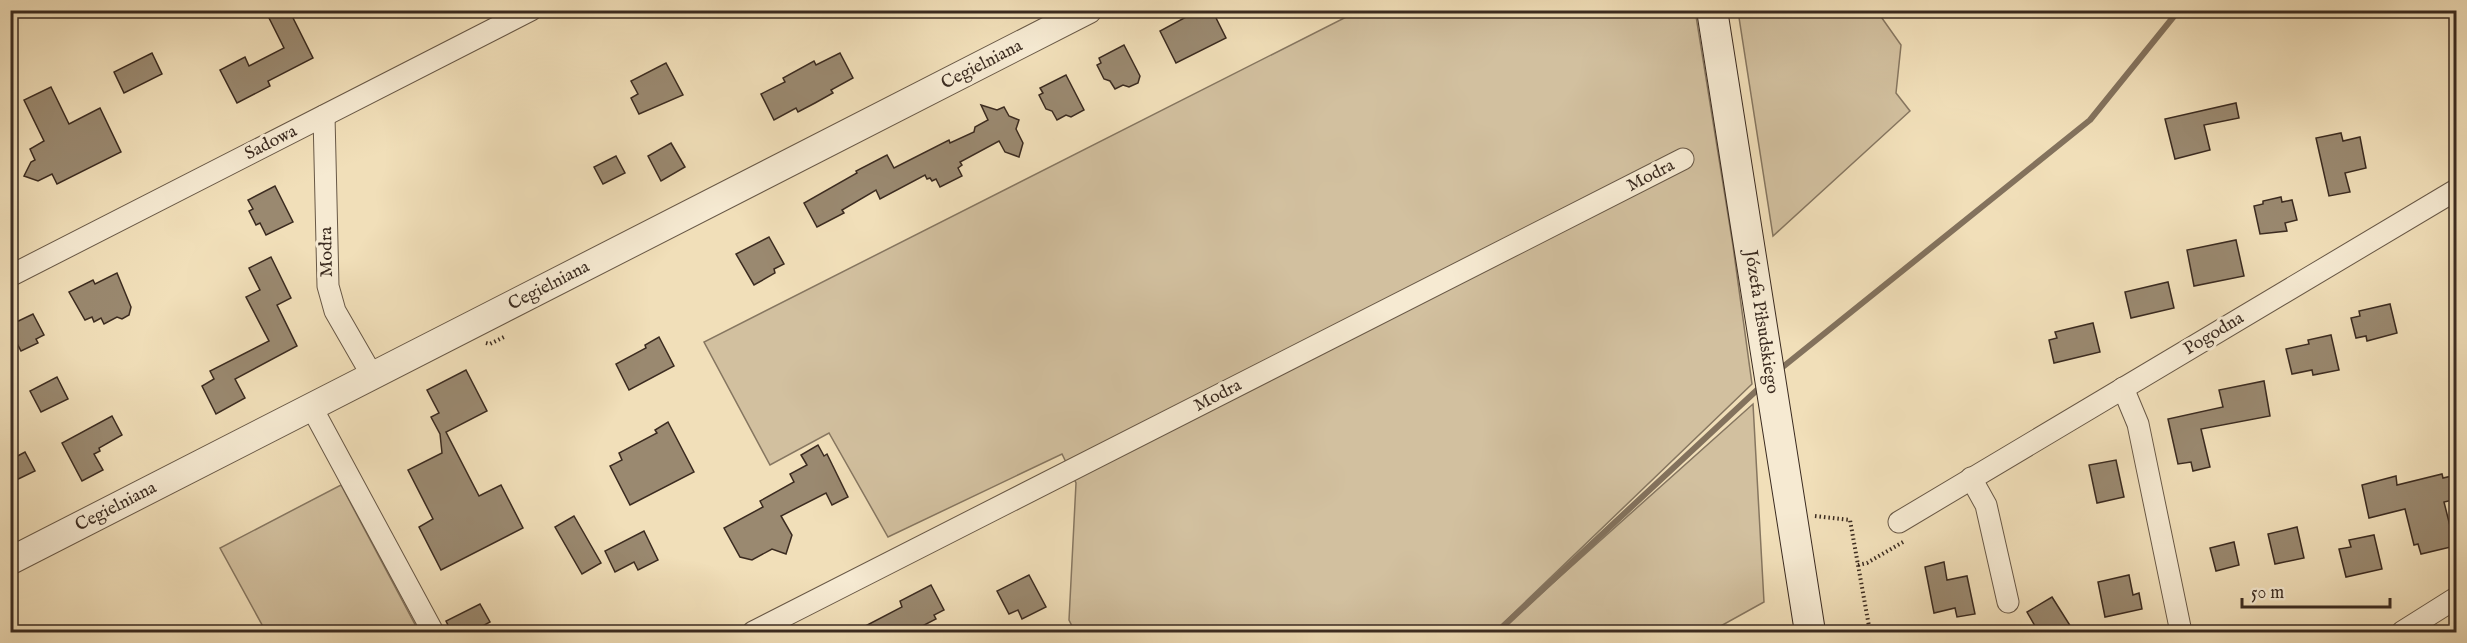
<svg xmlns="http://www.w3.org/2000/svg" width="2467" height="643" font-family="'IM FELL English',serif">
	<rect width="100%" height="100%" fill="#f1dfb9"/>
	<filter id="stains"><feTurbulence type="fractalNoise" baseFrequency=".00333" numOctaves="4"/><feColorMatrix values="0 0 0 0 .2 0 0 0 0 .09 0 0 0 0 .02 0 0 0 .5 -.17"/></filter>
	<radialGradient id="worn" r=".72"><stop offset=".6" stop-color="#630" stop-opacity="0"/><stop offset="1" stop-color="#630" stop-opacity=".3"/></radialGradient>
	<g fill="#d2c09f" stroke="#867660" stroke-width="1.5">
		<path d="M1695,10L1733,246L1752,384L1494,632H1075L1069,620L1076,483L1062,454L888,537L829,433L770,465L704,342L1358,11Z"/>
		<path d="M1738,11H1877L1901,45L1896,93L1910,111L1773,236Z"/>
		<path d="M1753,404L1764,602L1710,632H1498Z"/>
		<path d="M341,485L419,632H266L220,548Z"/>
	</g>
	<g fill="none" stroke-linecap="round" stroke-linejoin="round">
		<g stroke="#83725d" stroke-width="6">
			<path d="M1784,366L2090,120L2179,10"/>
			<path d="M1497,632L1757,390"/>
		</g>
	</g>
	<g fill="#9a8970" stroke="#3b2b20" stroke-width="1.5">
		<path d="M265,10H289L313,58L268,81L270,86L237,103L220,70L245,57L249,66L284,48Z"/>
		<path d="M1199,10H1212L1226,38L1176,63L1160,31Z"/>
		<path d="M1124,45L1140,76L1138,83L1129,87L1123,85L1115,89L1110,81L1104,79L1097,65L1101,63L1099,58Z"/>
		<path d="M152,53L162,74L124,93L114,72Z"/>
		<path d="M840,53L853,78L831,90L833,93L815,103L798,112L796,108L774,120L761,94L785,82L783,78L814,61L816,65Z"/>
		<path d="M666,63L683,95L639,114L631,98L638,94L631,81Z"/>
		<path d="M1066,75L1084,110L1071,117L1066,115L1057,120L1052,111L1046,109L1039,95L1043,93L1040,88Z"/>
		<path d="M51,87L69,124L100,108L121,152L57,184L52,174L38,181L24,176L31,162L35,160L30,149L44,141L24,100Z"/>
		<path d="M2236,103L2239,118L2204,125L2210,150L2175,159L2165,119Z"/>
		<path d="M981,105L997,110L1004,107L1009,116L1019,120L1016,129L1023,143L1019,157L1005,152L999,141L960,162L962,165L958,168L962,176L940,187L936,179L932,181L930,178L927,179L925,175L880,199L876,190L842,210L844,213L817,227L804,203L857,173L856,171L887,155L894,168L949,140L950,143L974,132L975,127L988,120Z"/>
		<path d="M2341,133L2343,141L2360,137L2366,168L2345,173L2350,192L2329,196L2316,138Z"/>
		<path d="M671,143L685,167L661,181L648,156Z"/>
		<path d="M616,156L625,173L603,184L594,167Z"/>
		<path d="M275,186L293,222L266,235L260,223L256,225L249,211L253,209L248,200Z"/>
		<path d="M2281,197L2282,202L2292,200L2297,220L2285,223L2287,231L2260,234L2254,206L2263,204V201Z"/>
		<path d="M769,237L784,264L774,269L775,273L754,285L736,254Z"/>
		<path d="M2236,240L2244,276L2194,286L2187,250Z"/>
		<path d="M271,257L291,298L277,305L297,346L235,379L245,398L216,414L202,386L214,379L210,371L269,341L246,297L260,290L249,268Z"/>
		<path d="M117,273L131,307L129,315L122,319L117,317L104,324L101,318L94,322L92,317L85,320L69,292L93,280L95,284Z"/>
		<path d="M2168,282L2174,308L2131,318L2125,292Z"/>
		<path d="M2390,304L2397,333L2367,341L2366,336L2356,338L2351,318L2360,316L2359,311Z"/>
		<path d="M33,314L44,335L36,339L38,343L21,351L10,330V325Z"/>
		<path d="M2093,323L2100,352L2054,363L2049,340L2057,338L2055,332Z"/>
		<path d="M2331,335L2339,370L2313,375L2312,370L2292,374L2286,349L2309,344L2308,340Z"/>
		<path d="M659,337L674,366L629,390L616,364L646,348L645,345Z"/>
		<path d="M466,370L487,411L446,432L479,496L501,485L523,528L441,570L419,527L433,519L408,470L442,453L440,434L431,417L439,413L427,390Z"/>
		<path d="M57,377L68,399L41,412L30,391Z"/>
		<path d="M2264,381L2270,416L2201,429L2210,467L2193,471L2191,462L2178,464L2168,419L2223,407L2219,390Z"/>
		<path d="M112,416L122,435L99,448L100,451L94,454L103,470L82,481L62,443Z"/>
		<path d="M668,422L694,472L630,505L610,466L622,460L619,453L657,433L655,430Z"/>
		<path d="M818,445L824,456L827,454L848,497L832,505L826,493L781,516L792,535L786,554L772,549L752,560L740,557L724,528L763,507L760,501L794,482L790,474L807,465L801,455Z"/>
		<path d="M25,452L35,471L10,483V460Z"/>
		<path d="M2116,460L2124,497L2097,503L2089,465Z"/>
		<path d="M2442,474L2443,478L2452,476L2457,494V499L2444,502L2455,546L2421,554L2418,544L2414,545L2405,509L2369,518L2362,485L2396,476L2397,485Z"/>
		<path d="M574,516L601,563L582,574L555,527Z"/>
		<path d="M2297,527L2304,558L2275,564L2268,534Z"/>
		<path d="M644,531L658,560L638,570L634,562L615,572L605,551Z"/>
		<path d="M2374,535L2382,569L2346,577L2339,549L2351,547L2349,540Z"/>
		<path d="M2234,542L2239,565L2216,571L2210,548Z"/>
		<path d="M1944,562L1947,580L1967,576L1975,614L1957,617L1955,608L1934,613L1925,567Z"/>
		<path d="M1029,575L1046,607L1022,619L1018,610L1009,614L997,591Z"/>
		<path d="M2129,575L2133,595L2139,593L2142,609L2105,617L2098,582Z"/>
		<path d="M931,585L944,610L934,615L936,619L909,633H852L902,607L900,601Z"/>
		<path d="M2052,597L2071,627L2062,633H2039L2027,612Z"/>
		<path d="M480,604L490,622L470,633H452L446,621Z"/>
	</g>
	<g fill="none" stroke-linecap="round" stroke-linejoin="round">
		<defs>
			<g id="minor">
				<path d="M324,116L328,286L335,311L373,377"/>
				<path d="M10,276L531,10"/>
				<path d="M2123,388L2138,424L2181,632"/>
				<path d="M312,408L433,632"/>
				<path d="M1971,478L1986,505L2008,602"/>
				<path d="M1899,522L2456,190"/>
				<path d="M753,632L1683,159"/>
				<path d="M2402,632L2456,598"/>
			</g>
			<path id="tertiary" d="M10,561L1088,10"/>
			<path id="secondary" d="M1712,10L1810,632"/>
		</defs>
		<use href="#minor" stroke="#685846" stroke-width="23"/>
		<use href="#tertiary" stroke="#685846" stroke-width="29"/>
		<use href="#secondary" stroke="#3b2b20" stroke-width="32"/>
		<g stroke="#3b2b20" stroke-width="4" stroke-dasharray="1.5 3" stroke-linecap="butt">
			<path d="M486,343L490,344L506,336"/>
			<path d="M1815,516L1850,520L1870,632"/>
			<path d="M1858,565L1867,563L1903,542"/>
		</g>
		<use href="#minor" stroke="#f6ead2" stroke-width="21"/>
		<use href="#tertiary" stroke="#f6ead2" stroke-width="27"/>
		<use href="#secondary" stroke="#f6ead2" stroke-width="30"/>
	</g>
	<g text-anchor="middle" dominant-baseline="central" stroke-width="6" stroke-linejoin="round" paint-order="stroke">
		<g font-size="18" fill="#3b2b20" stroke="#f6ead2">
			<text transform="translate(982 65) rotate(-27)">Cegielniana</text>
			<text transform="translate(271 143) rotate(-27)">Sadowa</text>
			<text transform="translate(1651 176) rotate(-27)">Modra</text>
			<text transform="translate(327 252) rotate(-91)">Modra</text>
			<text transform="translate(549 286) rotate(-27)">Cegielniana</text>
			<text transform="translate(1761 322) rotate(81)">Józefa Piłsudskiego</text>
			<text transform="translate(2214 334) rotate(-31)">Pogodna</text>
			<text transform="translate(1218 396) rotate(-27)">Modra</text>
			<text transform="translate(116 507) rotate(-27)">Cegielniana</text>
		</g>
	</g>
	<rect width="2467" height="643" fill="none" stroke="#f1dfb9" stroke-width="36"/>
	<rect x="12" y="12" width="2443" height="619" fill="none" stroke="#3b2b20" stroke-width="3"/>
	<rect x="18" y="18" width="2431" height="607" fill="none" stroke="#3b2b20" stroke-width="1.5"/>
	<path d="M2242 598v9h148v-9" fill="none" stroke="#3b2b20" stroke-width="3"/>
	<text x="2251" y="598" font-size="18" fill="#3b2b20" stroke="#f6ead2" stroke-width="4.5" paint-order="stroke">50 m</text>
	<rect width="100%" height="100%" filter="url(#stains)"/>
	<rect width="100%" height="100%" fill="url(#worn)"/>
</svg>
